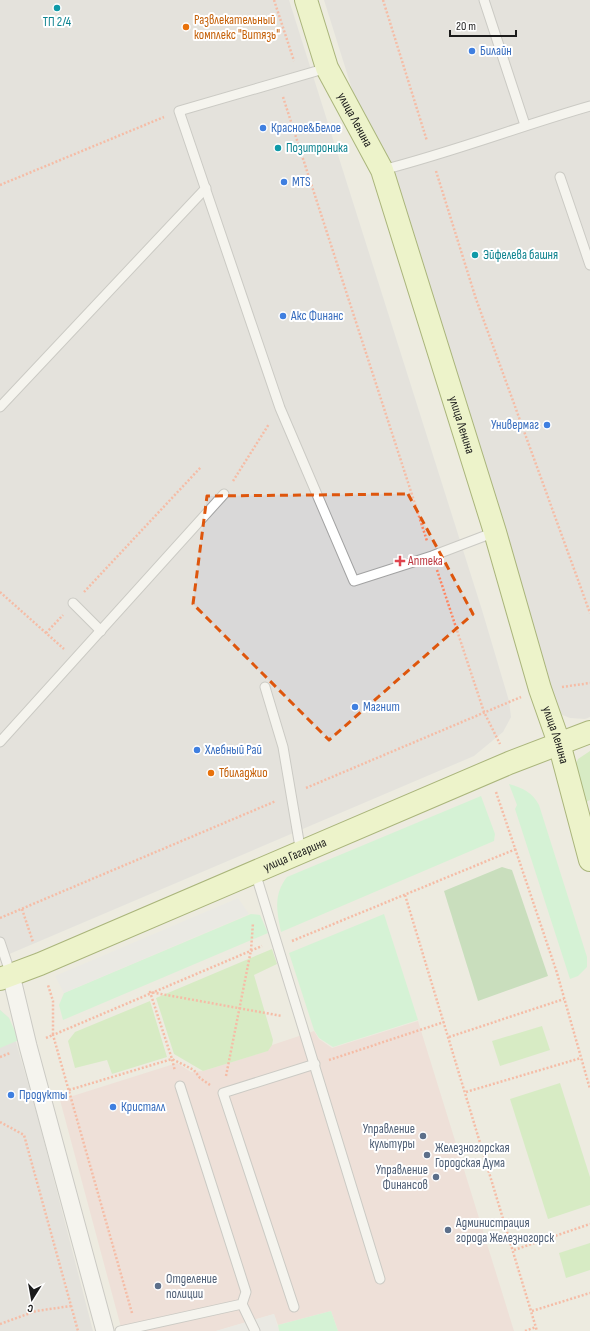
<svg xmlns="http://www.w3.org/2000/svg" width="590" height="1331" font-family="'Sofia Sans Condensed',sans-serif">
	<rect width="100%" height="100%" fill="#edebe0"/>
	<g fill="#d9d8d8">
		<path d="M0,0H289L482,610L509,701L511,717L503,732L474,756L0,958Z"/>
		<path d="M324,0H590V717L585,719L570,718L555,712L502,566Z"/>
		<path d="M0,1010L9,1018L37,1114L93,1331H0Z"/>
	</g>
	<path fill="#f0d3ce" d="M418,1021L514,1331H338L331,1311L278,1325L274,1314L216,1331H122L60,1100L177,1063L191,1072L203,1071L267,1051L272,1045L314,1031L319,1039L332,1048Z"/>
	<g fill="#bdeba3">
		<path d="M590,751V800L586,802L575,765L578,759Z"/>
		<path d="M272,949L277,964L254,975L273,1040L272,1045L268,1051L203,1071L174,1054L156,998Z"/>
		<path d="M150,1001L167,1057L112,1074L107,1060L75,1068L68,1041L75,1032Z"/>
		<path d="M542,1026L550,1050L500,1066L492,1041Z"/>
		<path d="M560,1083L590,1177V1205L548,1219L510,1099Z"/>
		<path d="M590,1243V1270L566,1278L559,1253Z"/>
	</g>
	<path fill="#9dcf93" d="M502,867L512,870L548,976L478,1001L444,891Z"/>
	<g fill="#b9fbc7">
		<path d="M509,784C523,788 532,792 539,805L587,957V967L578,976L570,979L515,809L517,805Z"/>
		<path d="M481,796L495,834L494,841L281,932C277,911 273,895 287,877Z"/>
		<path d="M251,914L260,915L268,933L63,1020L59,1005L64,993Z"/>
		<path d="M384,914L418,1020L333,1047L319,1038L314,1030L289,953Z"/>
		<path d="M0,1010L9,1018L19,1040L0,1048Z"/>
		<path d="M331,1311L338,1331H279L278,1325Z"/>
	</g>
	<g fill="#e7e7e7">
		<path d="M238,898L249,914L64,993L55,976Z"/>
		<path d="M274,1314L279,1331H216Z"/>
	</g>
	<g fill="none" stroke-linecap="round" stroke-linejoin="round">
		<defs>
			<g id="lane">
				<path d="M484,0L525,125"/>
				<path d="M327,68L179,111L280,408L354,581L432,556L495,532"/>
				<path d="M382,170C453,152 520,126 590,106"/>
				<path d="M560,177L590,265"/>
				<path d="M0,407L206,188"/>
				<path d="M73,603L101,631"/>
				<path d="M265,687L283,747L301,853"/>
				<path d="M0,742L224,494"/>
				<path d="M255,872L380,1279"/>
				<path d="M0,942L11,975"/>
				<path d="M242,1304L255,1331"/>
				<path d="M294,1307L223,1093L315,1064"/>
				<path d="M120,1331L242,1304L246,1292L180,1086"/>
			</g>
			<path id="street" d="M11,975L28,1046L105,1331"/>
			<g id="secondary">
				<path id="s1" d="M306,0L327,68L382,170L495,532L540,689L559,743L590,860"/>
				<path id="s2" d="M0,979L40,964L509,763L590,732"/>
			</g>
		</defs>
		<use href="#lane" stroke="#a2a2a2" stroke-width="11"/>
		<use href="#street" stroke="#a2a2a2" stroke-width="19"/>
		<use href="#secondary" stroke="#597400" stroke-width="24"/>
		<g stroke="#ff8460" stroke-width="2.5" stroke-dasharray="2 2" stroke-linecap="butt">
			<path d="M274,0L294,61"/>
			<path d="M383,0L427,141"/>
			<path d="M283,97L427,541"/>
			<path d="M436,171L476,299L590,613"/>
			<path d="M0,185L164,117"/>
			<path d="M233,481L269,424"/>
			<path d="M437,570L484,712L500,744"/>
			<path d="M0,592L64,649"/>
			<path d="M84,592L201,467"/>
			<path d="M46,633L63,615"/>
			<path d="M562,687L590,683"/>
			<path d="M306,788L521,697"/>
			<path d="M496,792L557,973L590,1089"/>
			<path d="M405,895L537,1331"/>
			<path d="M22,909L33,942"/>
			<path d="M0,918L276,801"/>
			<path d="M292,941L516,849"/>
			<path d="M449,1037L564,999"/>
			<path d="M46,1038L53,1035V1001L48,985"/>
			<path d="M0,1057L10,1053"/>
			<path d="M329,1060L444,1022"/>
			<path d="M226,1076L251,950L253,923"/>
			<path d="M210,1085L200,1078L194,1070L172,1059L150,992L282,1016"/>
			<path d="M69,1090L172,1059L175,1071"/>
			<path d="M466,1092L581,1058"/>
			<path d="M0,1122L24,1135L78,1331"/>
			<path d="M514,1250L590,1224"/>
			<path d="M532,1311L590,1293"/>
			<path d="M132,1313L53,1035L262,946"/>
			<path d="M0,1324L36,1311L71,1306"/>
			<path d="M525,1331L536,1327"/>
		</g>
		<use href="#lane" stroke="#fff" stroke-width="9"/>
		<use href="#street" stroke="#fff" stroke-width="17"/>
		<use href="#secondary" stroke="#eefcb0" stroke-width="22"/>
	</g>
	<path d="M0 0H590V1331H0ZM408,494L473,614L329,740L193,604L207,496Z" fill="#edebe0" fill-opacity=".55" fill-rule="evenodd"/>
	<path fill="none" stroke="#de560d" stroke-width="3" stroke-dasharray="8 5" stroke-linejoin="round" d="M408,494L473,614L329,740L193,604L207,496Z"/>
	<g fill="#0f9aa8" stroke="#fff" stroke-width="1.5">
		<circle cx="57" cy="8" r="4"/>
		<circle cx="278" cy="148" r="4"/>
		<circle cx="475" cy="255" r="4"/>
	</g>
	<g fill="#e8710a" stroke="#fff" stroke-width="1.5">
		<circle cx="186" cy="27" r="4"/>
		<circle cx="211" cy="773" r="4"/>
	</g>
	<g fill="#3f7fe0" stroke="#fff" stroke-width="1.5">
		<circle cx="472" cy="51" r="4"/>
		<circle cx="263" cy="128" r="4"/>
		<circle cx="284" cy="182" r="4"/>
		<circle cx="283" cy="316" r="4"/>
		<circle cx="547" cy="425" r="4"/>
		<circle cx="355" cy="707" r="4"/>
		<circle cx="197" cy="750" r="4"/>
		<circle cx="11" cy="1095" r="4"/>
		<circle cx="113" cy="1107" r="4"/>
	</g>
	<path fill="#e0444e" stroke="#fff" stroke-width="1.5" d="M398 555h4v4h4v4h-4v4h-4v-4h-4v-4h4z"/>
	<g fill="#5c6f8a" stroke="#fff" stroke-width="1.5">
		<circle cx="423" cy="1136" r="4"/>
		<circle cx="427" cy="1155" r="4"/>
		<circle cx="436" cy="1177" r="4"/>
		<circle cx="448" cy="1230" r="4"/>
		<circle cx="158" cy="1286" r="4"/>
	</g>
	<g text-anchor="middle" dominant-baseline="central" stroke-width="4" stroke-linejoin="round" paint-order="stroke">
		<g font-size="13" fill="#c56008" stroke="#fff" text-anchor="start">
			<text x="194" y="20">Развлекательный<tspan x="194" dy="15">комплекс "Витязь"</tspan></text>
			<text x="219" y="773">Тбиладжио</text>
		</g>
		<g font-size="13" fill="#0d838f" stroke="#fff" text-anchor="start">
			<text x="57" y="22" text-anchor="middle">ТП 2/4</text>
			<text x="286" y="148">Позитроника</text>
			<text x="483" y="255">Эйфелева башня</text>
		</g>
		<g font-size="13" fill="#366cbe" stroke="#fff" text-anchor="start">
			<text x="480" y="51">Билайн</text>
			<text x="271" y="128">Красное&amp;Белое</text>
			<text x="292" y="182">MTS</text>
			<text x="291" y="316">Акс Финанс</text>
			<text x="539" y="425" text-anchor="end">Универмаг</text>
			<text x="363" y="707">Магнит</text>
			<text x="205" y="750">Хлебный Рай</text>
			<text x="19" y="1095">Продукты</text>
			<text x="121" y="1107">Кристалл</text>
		</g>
		<g font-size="13" fill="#1b1b1b" stroke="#fff">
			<text stroke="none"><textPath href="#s1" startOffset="130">улица Ленина</textPath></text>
			<text stroke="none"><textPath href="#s1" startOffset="454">улица Ленина</textPath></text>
			<text stroke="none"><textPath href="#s1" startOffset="778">улица Ленина</textPath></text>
			<text stroke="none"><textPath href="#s2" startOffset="320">улица Гагарина</textPath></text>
		</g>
		<g font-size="13" fill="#be3a42" stroke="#fff" text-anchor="start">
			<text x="408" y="561">Аптека</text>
		</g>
		<g font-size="13" fill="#4e5e75" stroke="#fff" text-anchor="start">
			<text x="415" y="1129" text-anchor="end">Управление<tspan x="415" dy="15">культуры</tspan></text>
			<text x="435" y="1148">Железногорская<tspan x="435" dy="15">Городская Дума</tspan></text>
			<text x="428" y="1170" text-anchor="end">Управление<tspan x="428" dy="15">Финансов</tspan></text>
			<text x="456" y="1223">Администрация<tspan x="456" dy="15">города Железногорск</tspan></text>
			<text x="166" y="1279">Отделение<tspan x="166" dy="15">полиции</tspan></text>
		</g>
	</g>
	<g transform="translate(32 1299) rotate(191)" stroke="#ffffff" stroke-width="3" paint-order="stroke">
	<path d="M0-3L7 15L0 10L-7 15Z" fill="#1b1b1b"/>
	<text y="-6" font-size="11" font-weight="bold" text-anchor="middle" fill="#1b1b1b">С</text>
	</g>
	<path d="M450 30v6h66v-6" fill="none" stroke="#1b1b1b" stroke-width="2"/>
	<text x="456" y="30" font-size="12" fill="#1b1b1b" stroke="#ffffff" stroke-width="3" paint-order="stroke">20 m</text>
</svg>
